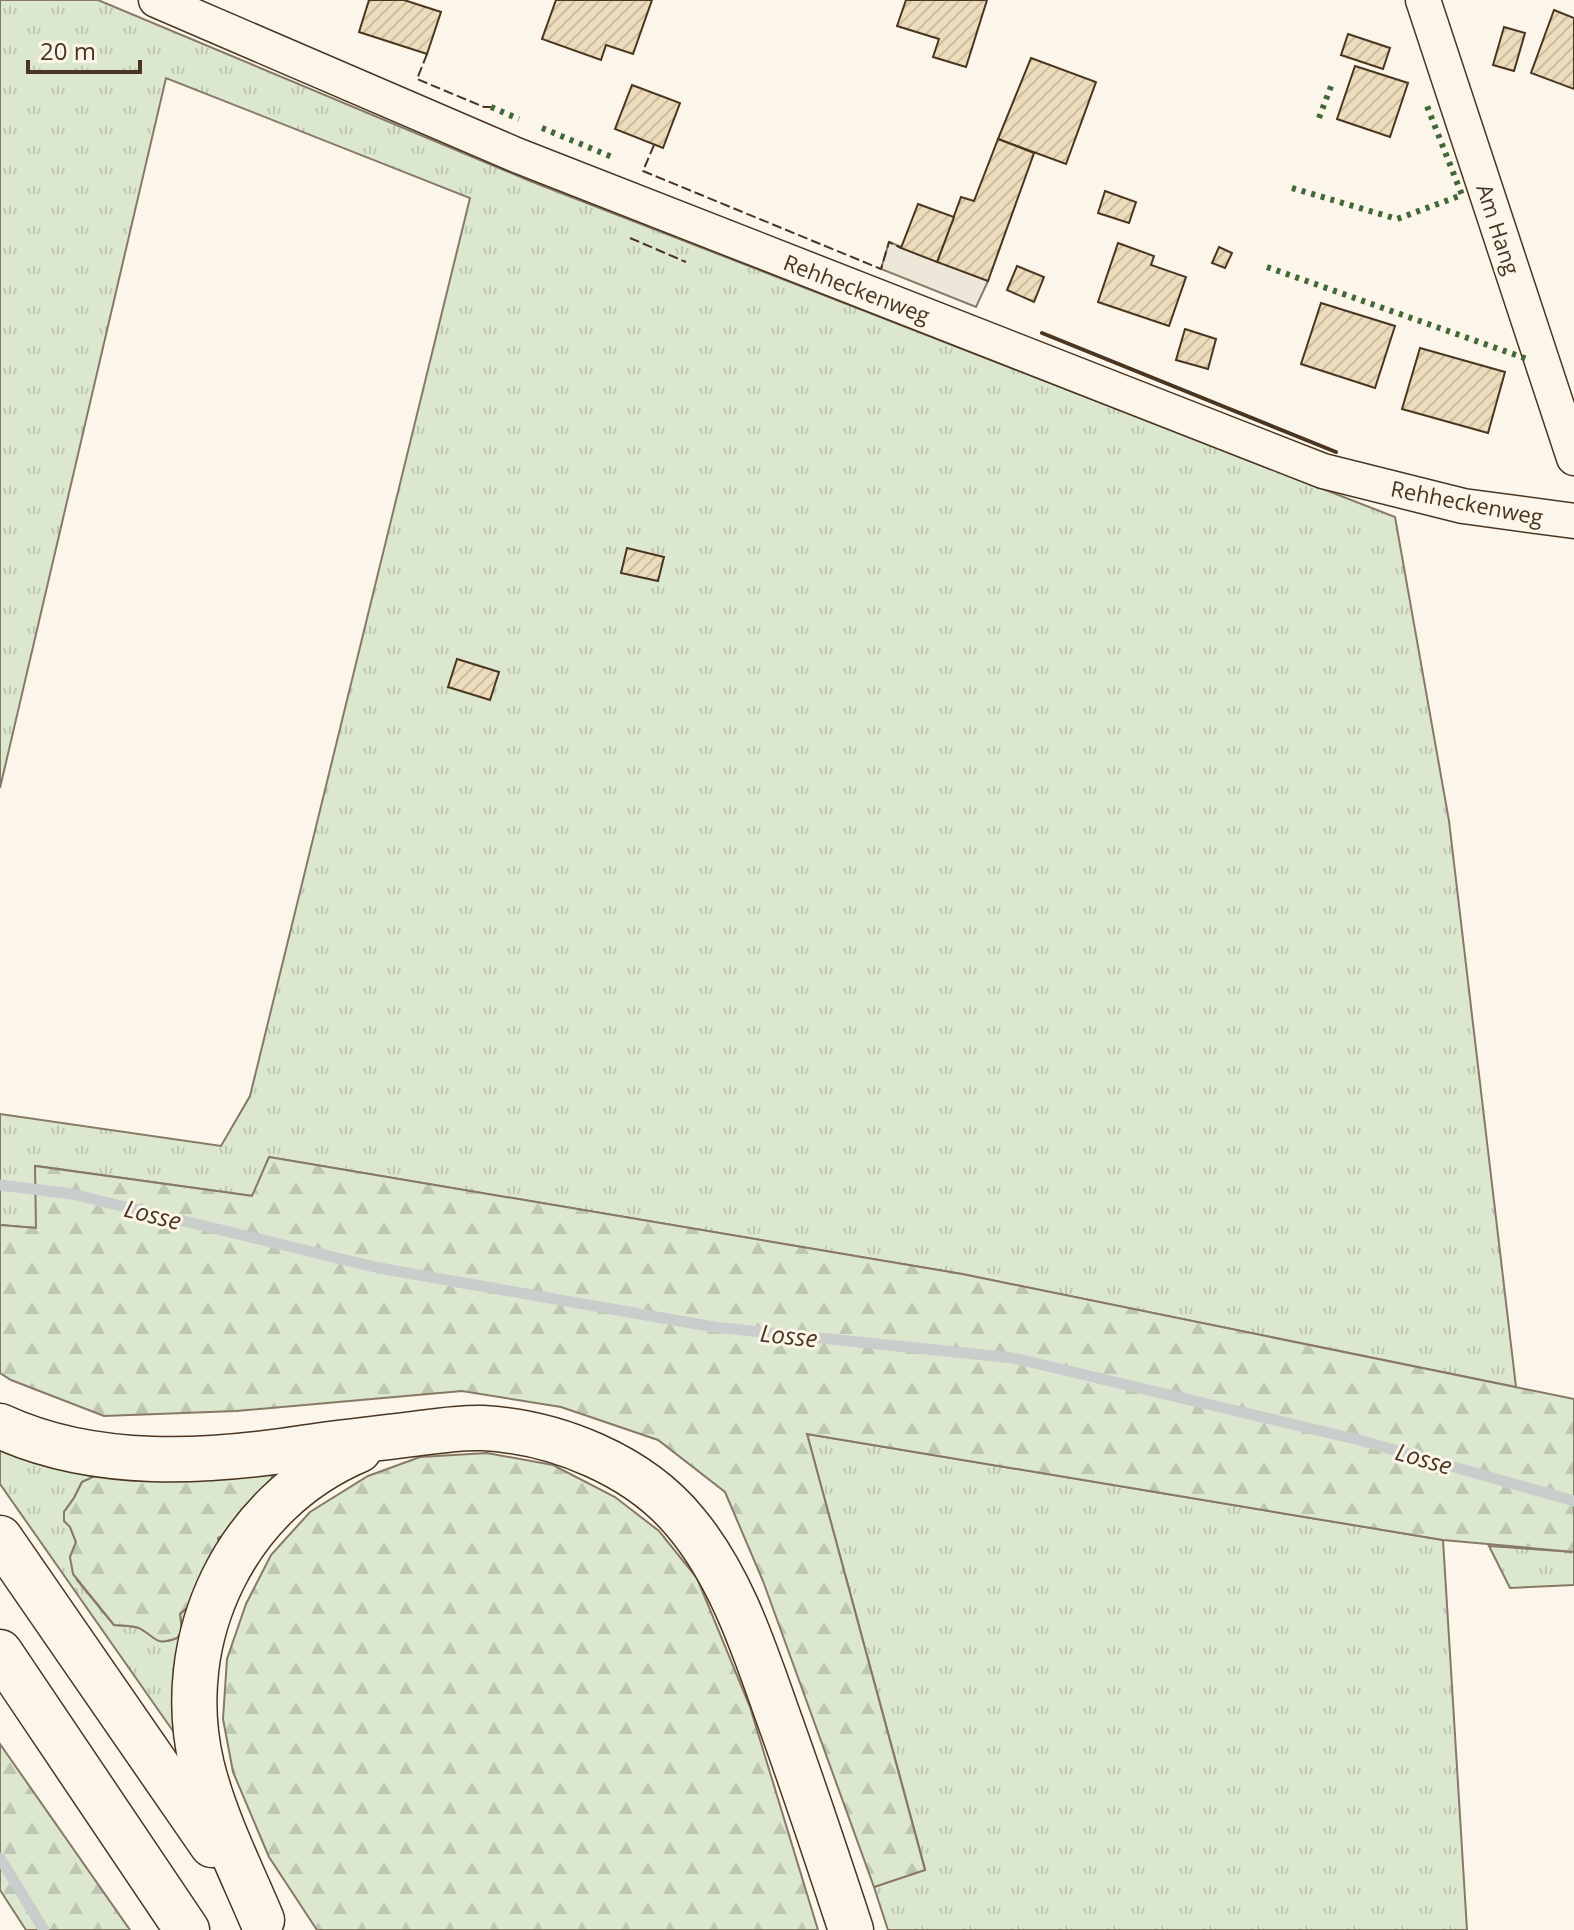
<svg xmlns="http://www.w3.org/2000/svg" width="1574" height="1930" font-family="'Open Sans',sans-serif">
	<defs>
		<pattern id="grass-tufts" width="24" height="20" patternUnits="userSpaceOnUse" patternTransform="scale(2)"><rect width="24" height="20" fill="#dce7d0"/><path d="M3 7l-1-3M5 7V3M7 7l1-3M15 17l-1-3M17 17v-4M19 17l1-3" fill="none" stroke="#bec7b2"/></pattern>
		<pattern id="forest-firs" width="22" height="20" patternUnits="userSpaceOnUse" patternTransform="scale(2)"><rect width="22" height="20" fill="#dce7d0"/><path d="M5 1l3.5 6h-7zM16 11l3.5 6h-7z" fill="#bec7b2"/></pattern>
		<pattern id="building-hatch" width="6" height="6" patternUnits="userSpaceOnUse" patternTransform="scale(2)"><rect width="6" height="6" fill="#ecdcbc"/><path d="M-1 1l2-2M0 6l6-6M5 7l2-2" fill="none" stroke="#ccbda1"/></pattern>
	</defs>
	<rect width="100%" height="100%" fill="#fbf6e9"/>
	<g fill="url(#grass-tufts)" stroke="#887966" stroke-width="2" fill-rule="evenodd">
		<path d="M0,0H98L530,181L1395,517L1449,821L1516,1387L962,1274L269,1157L253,1196L36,1166V1228L0,1225V1114L221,1146L250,1096L470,198L166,78L0,788Z"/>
		<path d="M0,1432L325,1449L283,1490L180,1741L0,1484ZM97,1475L225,1534L217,1538L199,1599L180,1614L181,1622L177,1638C155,1646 158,1638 141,1629C134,1625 122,1626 114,1625L77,1580L70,1557L76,1542L64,1512L74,1498L82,1482Z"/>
		<path d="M807,1434L1443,1540L1467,1930H888L874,1887L925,1869Z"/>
		<path d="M1489,1546L1574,1552V1585L1510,1588Z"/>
	</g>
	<g fill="url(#forest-firs)" stroke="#887966" stroke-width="2">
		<path d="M269,1157L962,1274L1574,1399V1552L1443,1540L807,1434L925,1870L874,1887L763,1581L725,1492L658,1440L561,1407L462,1391L236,1411L104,1416L11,1380L0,1373V1225L36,1228L35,1166L252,1196Z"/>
		<path d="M487,1453L553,1465L615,1497L659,1531L697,1578L750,1707L818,1930H317L269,1857L233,1772L223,1719L227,1659L246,1604L271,1555L310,1512L368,1476L420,1457Z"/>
		<path d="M270,1471L273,1480L233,1531L218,1538C224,1567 202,1596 180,1614L182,1631L177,1638C155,1646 158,1639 141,1629C134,1625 122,1626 114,1625L73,1574L70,1557L76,1542L70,1527L64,1521V1512L74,1498L82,1482L97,1475Z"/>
		<path d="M0,1744L130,1930H26L0,1890Z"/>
	</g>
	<path fill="#ede7d9" stroke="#887966" stroke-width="2" d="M889,242L988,281L976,307L881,269Z"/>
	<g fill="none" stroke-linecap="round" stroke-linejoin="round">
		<g stroke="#c9cecd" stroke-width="11">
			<path d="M0,1185L72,1194L379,1268L714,1327L1013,1358L1359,1440L1574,1501"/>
			<path d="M0,1858L44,1930"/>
		</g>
	</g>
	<g fill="url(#building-hatch)" stroke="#4a3520" stroke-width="2">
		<path d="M369,0H404L441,12L427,54L359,32Z"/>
		<path d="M556,0H652L633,54L606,45L601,60L542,39Z"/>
		<path d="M906,0H987L966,67L933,57L939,39L897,26Z"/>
		<path d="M1554,10L1574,18V89L1531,73Z"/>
		<path d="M1504,27L1525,33L1514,71L1493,65Z"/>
		<path d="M1348,34L1390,48L1383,69L1341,55Z"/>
		<path d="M1031,58L1096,82L1066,164L998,139Z"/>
		<path d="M1355,66L1408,83L1390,137L1337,119Z"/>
		<path d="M632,85L680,103L663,148L615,129Z"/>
		<path d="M998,139L1034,153L988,281L937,262L961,197L974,201Z"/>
		<path d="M1105,191L1136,202L1129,223L1098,213Z"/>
		<path d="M918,204L954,217L937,262L901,248Z"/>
		<path d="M1118,243L1154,256L1151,265L1186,277L1169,326L1098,302Z"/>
		<path d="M1219,247L1232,253L1225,268L1212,263Z"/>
		<path d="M1017,266L1044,277L1034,302L1007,290Z"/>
		<path d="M1321,303L1395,326L1375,388L1301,364Z"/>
		<path d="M1185,329L1216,339L1208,369L1176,360Z"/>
		<path d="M1420,348L1505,372L1488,433L1402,409Z"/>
		<path d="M627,548L664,557L658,581L621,573Z"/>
		<path d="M457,659L499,672L490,700L448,687Z"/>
	</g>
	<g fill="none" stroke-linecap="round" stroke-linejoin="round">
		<defs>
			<g id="street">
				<path d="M156,0L516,155L1323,471L1463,506L1574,521"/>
				<path d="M1423,0L1574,458"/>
			</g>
			<g id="highway">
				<path d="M0,1426C95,1470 208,1463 309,1447C341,1442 373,1439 405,1435C431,1432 457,1427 483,1428C556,1432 639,1465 686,1523C731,1577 754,1648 777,1713C803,1785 827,1857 851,1930"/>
				<path d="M0,1538L212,1845"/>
				<path d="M0,1652L187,1930"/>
				<path d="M262,1920C241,1870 215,1819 202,1766C171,1638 236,1502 359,1450"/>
			</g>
		</defs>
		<use href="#street" stroke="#4a3520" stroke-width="37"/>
		<use href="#highway" stroke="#4a3520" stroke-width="47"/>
		<use href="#street" stroke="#fbf6e9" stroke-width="34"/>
		<use href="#highway" stroke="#fbf6e9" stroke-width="44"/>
		<g stroke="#436837" stroke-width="6" stroke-dasharray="4 6" stroke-linecap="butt">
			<path d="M491,107L519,119"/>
			<path d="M1319,118L1333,81"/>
			<path d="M542,128L612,157"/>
			<path d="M1292,188L1397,219L1462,195L1425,101"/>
			<path d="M1267,267L1530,360"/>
		</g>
		<g stroke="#4a3520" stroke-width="2" stroke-dasharray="10 4" stroke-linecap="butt">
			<path d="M427,54L417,79L484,107H491"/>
			<path d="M654,145L643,171L881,269L889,242L901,248"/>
			<path d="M630,238L686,262"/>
		</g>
		<path stroke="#4a3520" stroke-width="4" d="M1042,333L1336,452"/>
	</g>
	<g text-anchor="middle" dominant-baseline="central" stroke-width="6" stroke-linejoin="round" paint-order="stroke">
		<g font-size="22" fill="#4a3520" stroke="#fbf6e9">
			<text transform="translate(1499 229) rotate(72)">Am Hang</text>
			<text transform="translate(857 288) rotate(21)">Rehheckenweg</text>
			<text transform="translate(1467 502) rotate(11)">Rehheckenweg</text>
		</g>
		<g font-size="24" font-style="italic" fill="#4a3520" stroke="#fbf6e9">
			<text transform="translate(153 1214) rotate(14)">Losse</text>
			<text transform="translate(789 1335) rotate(6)">Losse</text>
			<text transform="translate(1424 1458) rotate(16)">Losse</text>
		</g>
	</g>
	<path d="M28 60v12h112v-12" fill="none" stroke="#4a3520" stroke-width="4"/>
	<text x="40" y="60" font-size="24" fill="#4a3520" stroke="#fbf6e9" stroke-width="6" paint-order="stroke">20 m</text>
</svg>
